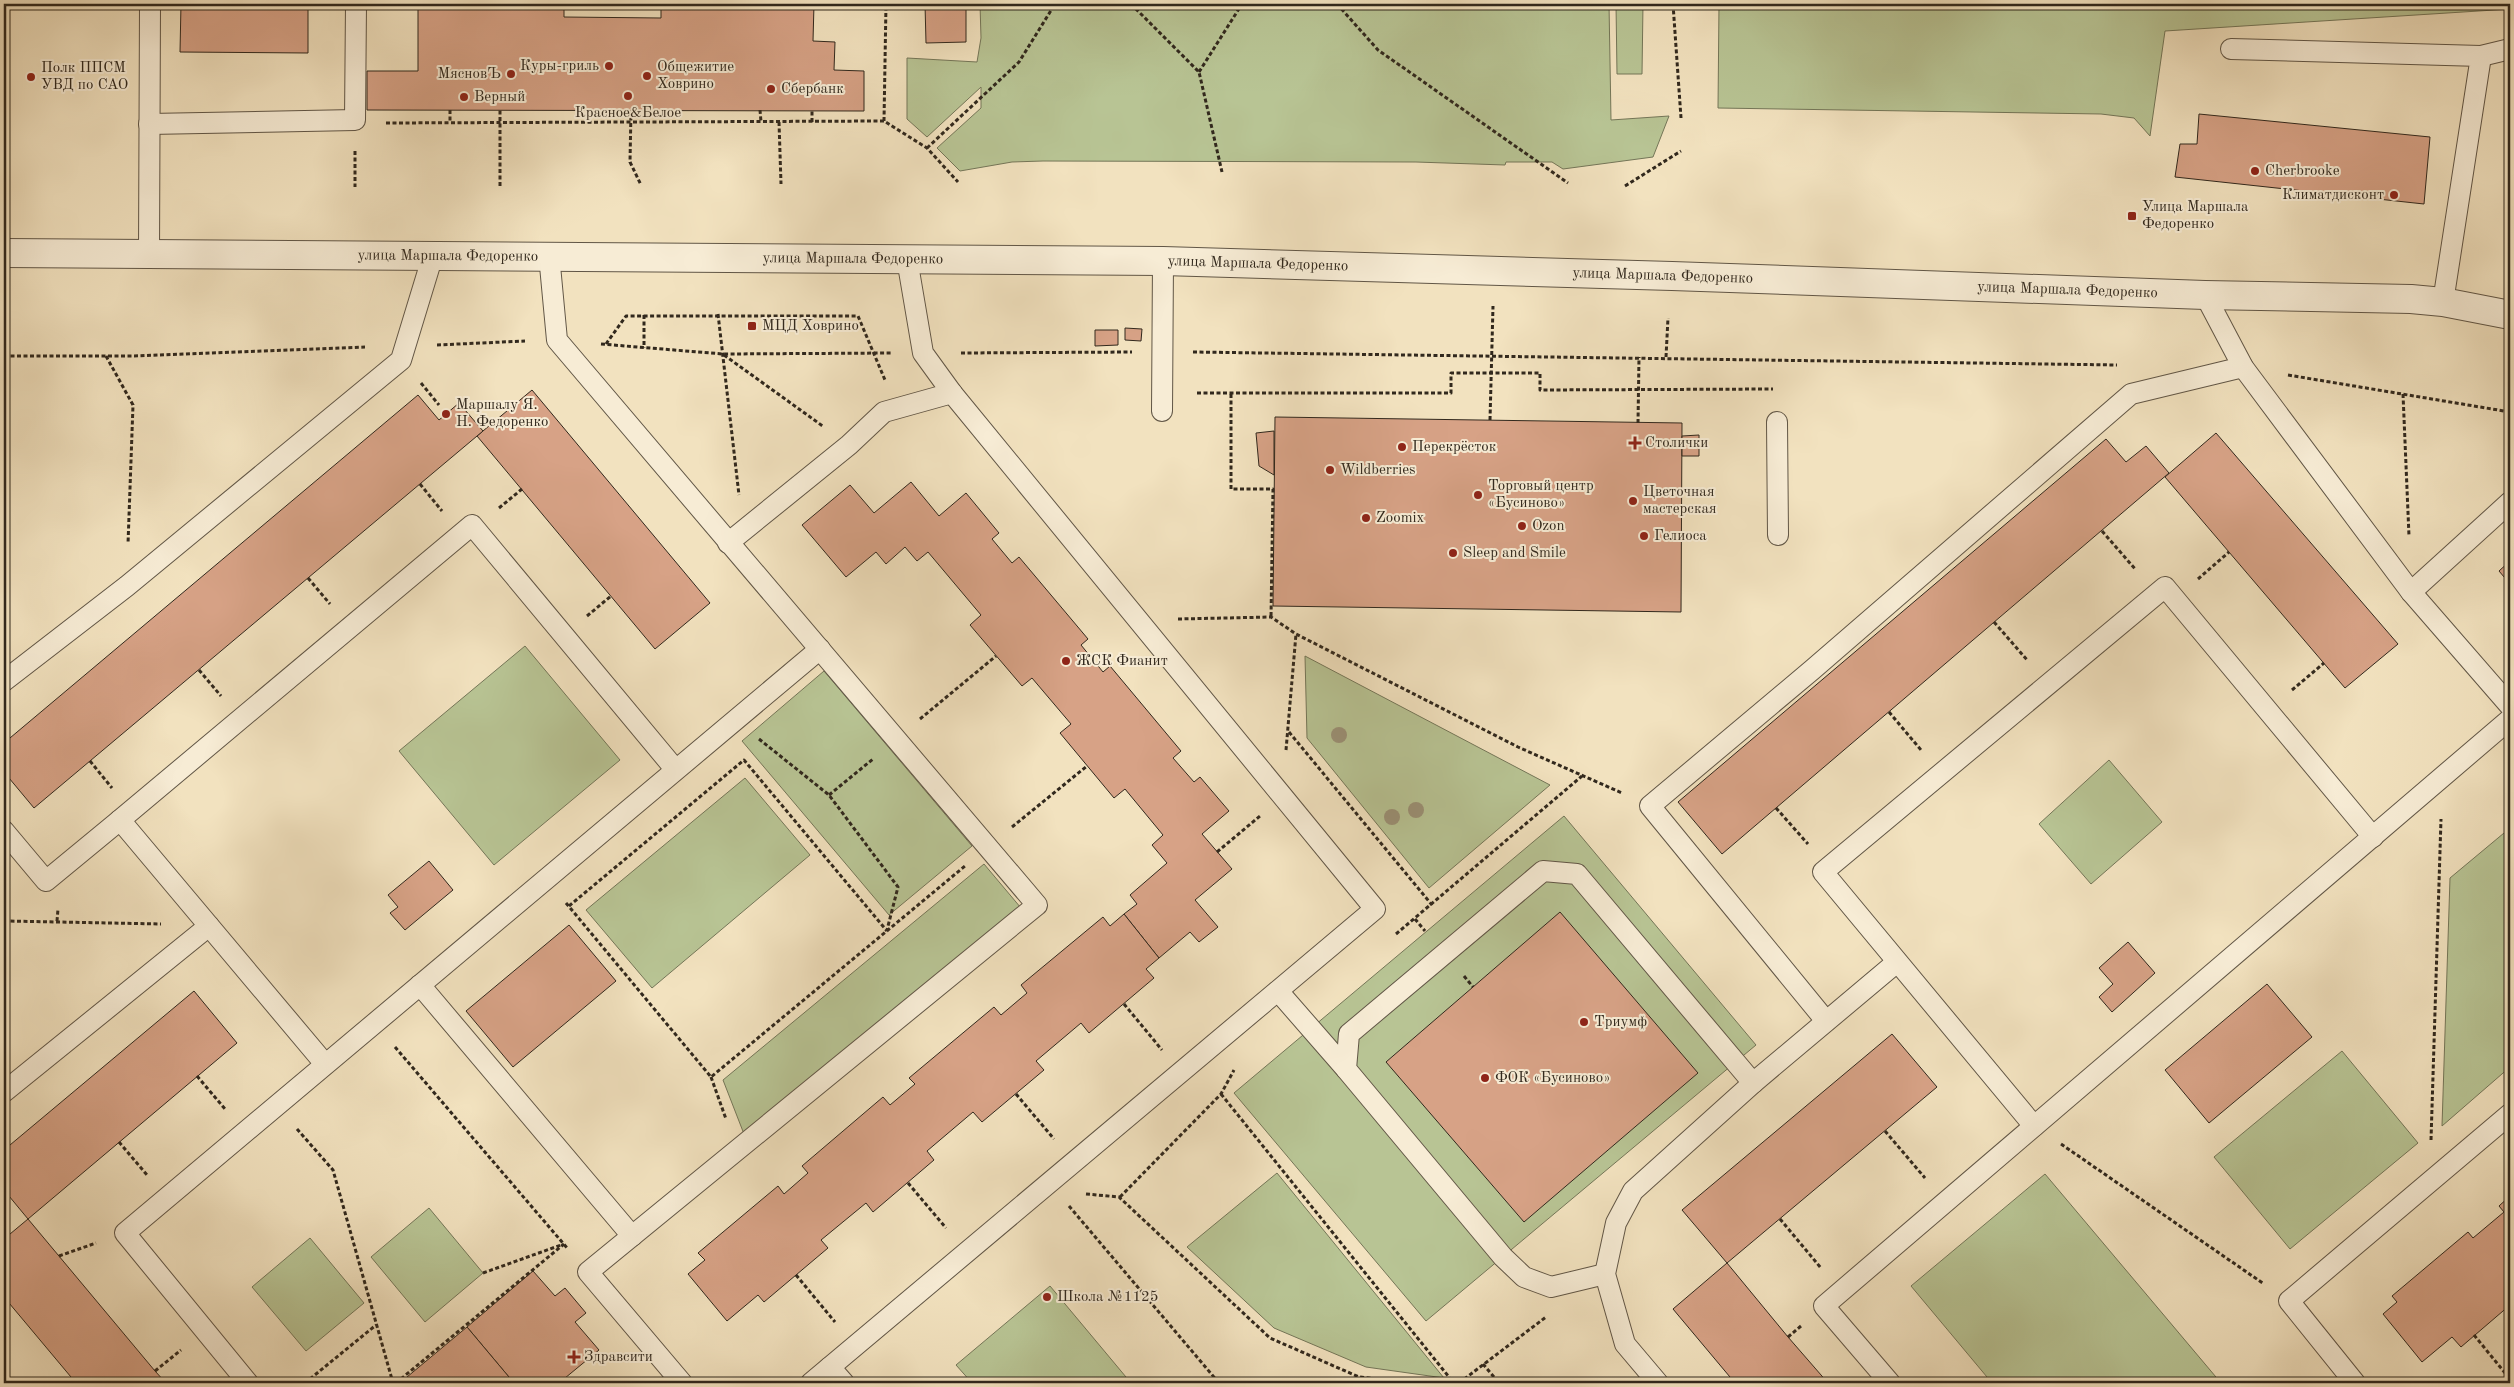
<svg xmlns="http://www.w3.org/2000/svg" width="2514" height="1387" font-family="'Old Standard TT',serif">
	<rect width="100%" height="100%" fill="#f2e2bf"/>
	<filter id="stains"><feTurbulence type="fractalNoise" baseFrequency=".004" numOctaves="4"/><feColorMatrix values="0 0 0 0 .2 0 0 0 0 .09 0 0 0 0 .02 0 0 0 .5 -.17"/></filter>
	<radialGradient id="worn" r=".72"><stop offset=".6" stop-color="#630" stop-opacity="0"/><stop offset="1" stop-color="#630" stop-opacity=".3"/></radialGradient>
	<g fill="#b8c494" stroke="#747658">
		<path d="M980,4H1609L1611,120L1669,116L1653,157L1563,169L1552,162H1506L1505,165L1416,162L1043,161L1012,162L960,171L937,148L981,108V87L927,137L907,119V58L977,62L981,38Z"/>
		<path d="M1616,4H1643L1642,74H1617Z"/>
		<path d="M1719,4H2510V9L2165,31L2150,136L2134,118L2101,114L1718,108Z"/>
		<path d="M525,646L620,760L494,865L399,751Z"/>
		<path d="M1305,656L1550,785L1429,888L1307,738Z"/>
		<path d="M824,671L972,846L889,915L742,741Z"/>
		<path d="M2109,760L2162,822L2091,884L2039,824Z"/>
		<path d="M745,778L810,855L652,988L586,910Z"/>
		<path d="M1564,816L1756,1045L1426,1321L1234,1093Z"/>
		<path d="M2510,828V1067L2442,1126L2450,878Z"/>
		<path d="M984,864L1021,908L744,1134L723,1080Z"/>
		<path d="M2342,1051L2418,1143L2290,1249L2214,1157Z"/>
		<path d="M1277,1173L1444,1378L1366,1367L1274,1328L1187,1247Z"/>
		<path d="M2045,1174L2221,1383H1992L1911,1286Z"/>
		<path d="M429,1208L483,1273L425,1322L371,1257Z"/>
		<path d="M310,1238L364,1303L306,1351L252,1287Z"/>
		<path d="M1050,1286L1131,1383H972L956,1365Z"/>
	</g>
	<g fill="#d7a286" stroke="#31281d">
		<path d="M181,4H308V53L180,52Z"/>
		<path d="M418,4H564V17L661,18V4H814L813,41L835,42L834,70L864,71V111L367,110V71H418Z"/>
		<path d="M925,4L966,5V42L926,43Z"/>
		<path d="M2199,114L2430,137L2424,204L2175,177L2180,144H2197Z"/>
		<path d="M2510,205V225L2507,224Z"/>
		<path d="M1125,328L1142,329L1141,341L1125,340Z"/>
		<path d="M1095,330H1118V345L1095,346Z"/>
		<path d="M532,390L710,603L655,649L477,436Z"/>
		<path d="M418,395L439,420L459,403L483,431L34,808L4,772V743Z"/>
		<path d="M1275,417L1682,423L1681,612L1273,606Z"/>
		<path d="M1274,431V475L1259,466L1256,433Z"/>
		<path d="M2216,433L2398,644L2345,688L2165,477Z"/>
		<path d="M1699,435V456H1682V436Z"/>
		<path d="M2106,439L2126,462L2146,446L2169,473L1722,854L1678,802Z"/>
		<path d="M911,482L939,516L966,493L999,533L992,539L1012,563L1019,557L1088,639L1081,645L1103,672L1110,666L1181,751L1173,758L1194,782L1200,777L1229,811L1202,834L1232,869L1195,900L1218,927L1199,942L1190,932L1159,958L1124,914L1137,904L1130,895L1167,863L1152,845L1163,835L1125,789L1114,798L1060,733L1071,724L1032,678L1022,686L970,625L981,615L928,552L917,561L905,547L886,564L876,552L846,577L802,525L850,485L874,513Z"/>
		<path d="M2510,561V584L2499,571Z"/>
		<path d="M429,861L453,890L405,930L390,913L398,907L388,895Z"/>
		<path d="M1560,912L1698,1073L1524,1222L1386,1062Z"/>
		<path d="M1124,914L1159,958L1146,969L1154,978L1089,1033L1081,1023L1036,1061L1044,1070L982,1122L973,1112L927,1151L934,1160L873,1212L866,1203L821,1240L828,1248L764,1302L758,1295L727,1321L688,1274L705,1260L698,1253L778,1186L784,1194L808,1173L802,1166L883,1097L890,1105L915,1084L909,1078L994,1007L1001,1015L1027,993L1021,985L1103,917L1110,926Z"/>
		<path d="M569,925L616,981L513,1067L466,1011Z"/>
		<path d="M2128,942L2155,973L2112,1012L2099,997L2113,984L2099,968Z"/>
		<path d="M2267,984L2312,1037L2209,1123L2165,1070Z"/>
		<path d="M194,991L237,1043L28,1219L4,1190V1150Z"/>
		<path d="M1892,1034L1937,1087L1727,1263L1682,1210Z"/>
		<path d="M2510,1196V1305L2461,1347L2452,1337L2422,1362L2383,1314L2397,1302L2392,1296L2468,1232L2473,1238L2504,1212L2499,1206Z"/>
		<path d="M28,1219L155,1371L166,1383H76L4,1297V1239Z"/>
		<path d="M1727,1263L1788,1337L1828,1383H1735L1673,1309Z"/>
		<path d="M533,1271L555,1296L565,1288L586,1313L575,1322L599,1350L559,1383H514L467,1327Z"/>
		<path d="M467,1327L514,1383H402L401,1382Z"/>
	</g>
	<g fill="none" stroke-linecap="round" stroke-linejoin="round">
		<defs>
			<g id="service">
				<path d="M2231,49L2481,56L2443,302"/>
				<path d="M2481,56L2510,49"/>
				<path d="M149,124L355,120L356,4"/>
				<path d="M149,253L150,4"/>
				<path d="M549,255L557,340L1037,905L588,1272L682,1383"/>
				<path d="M2205,295L2243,367L2411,592L2510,706"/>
				<path d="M1162,411L1163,261"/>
				<path d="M1777,422L1778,535"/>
				<path d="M728,543L849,445L884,412L952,393"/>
				<path d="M2411,592L2510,502"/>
				<path d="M4,681L127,586L401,360L433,255"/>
				<path d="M4,831L46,881L120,820"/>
				<path d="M420,985L632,1236"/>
				<path d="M1278,991L1346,1069"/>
				<path d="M1826,1021L1650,806L1812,670L2131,394L2243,367"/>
				<path d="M325,1064L120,820L472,525L675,769"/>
				<path d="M4,1092L209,926"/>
				<path d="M2034,1126L1823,872L2165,587L2373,837"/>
				<path d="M1605,1274L1551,1287L1524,1277L1503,1257L1346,1069L1349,1034L1543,871L1577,874L1753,1083"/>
				<path d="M830,1367L844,1383"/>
				<path d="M248,1383L125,1233L820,649"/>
				<path d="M811,1383L1375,909L952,393L923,353L907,259"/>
				<path d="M1658,1383L1625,1344L1605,1274L1616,1223L1633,1191L1753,1083L1897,962"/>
				<path d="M1890,1383L1824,1306L2510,719"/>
				<path d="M2355,1383L2289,1301L2510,1114"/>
			</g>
			<g id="tertiary">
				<path id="s1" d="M4,253L1163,261L1672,276L2205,295L2411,299L2443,302L2510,315"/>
			</g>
		</defs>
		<use href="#service" stroke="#615646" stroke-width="22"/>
		<use href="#tertiary" stroke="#615646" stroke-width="30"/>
		<g stroke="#31281d" stroke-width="3" stroke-dasharray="4 2.5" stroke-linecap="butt">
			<path d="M1131,4L1199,72L1222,172"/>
			<path d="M1337,4L1378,50L1568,183"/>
			<path d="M1673,4L1681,118"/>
			<path d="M1199,72L1242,4"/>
			<path d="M450,110V123"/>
			<path d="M631,110L630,162L641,185"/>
			<path d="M760,110L761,122"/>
			<path d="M884,121L886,4"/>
			<path d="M779,122L781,184"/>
			<path d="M812,122V110"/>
			<path d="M386,123L884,121L927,148L958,182"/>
			<path d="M927,148L1019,62L1055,4"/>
			<path d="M355,151V187"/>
			<path d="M500,186V110"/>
			<path d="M1625,186L1681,151"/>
			<path d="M718,314L739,495"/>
			<path d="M644,315V348"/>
			<path d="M601,344L723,354L892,353"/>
			<path d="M606,344L626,316H858L885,380"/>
			<path d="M437,345L525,341"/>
			<path d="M1193,352L2117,365"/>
			<path d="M961,353L1132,352"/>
			<path d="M724,355L824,427"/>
			<path d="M4,356H133L365,347"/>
			<path d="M106,356L133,405L128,544"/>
			<path d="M1666,357L1668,318"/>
			<path d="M2288,375L2510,412"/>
			<path d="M421,383L439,405"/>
			<path d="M1197,393H1451V373H1540V390L1773,389"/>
			<path d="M1231,394V489H1273L1271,617"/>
			<path d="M2403,394L2409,536"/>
			<path d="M1490,420L1493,306"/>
			<path d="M1638,423L1639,357"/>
			<path d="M420,484L442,511"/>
			<path d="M499,508L522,489"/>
			<path d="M2102,531L2136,570"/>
			<path d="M308,578L330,604"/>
			<path d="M2198,579L2229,552"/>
			<path d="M587,616L611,596"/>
			<path d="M1178,619L1271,617L1296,634L1518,747L1622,793"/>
			<path d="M1994,622L2028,661"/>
			<path d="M199,670L221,696"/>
			<path d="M2292,690L2324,663"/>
			<path d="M1889,712L1921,750"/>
			<path d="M920,719L996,656"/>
			<path d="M1289,732L1432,905"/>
			<path d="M759,739L829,795L898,887L887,930"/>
			<path d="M1286,750L1296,634"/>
			<path d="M90,761L112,788"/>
			<path d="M829,795L873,759"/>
			<path d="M1776,808L1808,844"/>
			<path d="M1012,827L1087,766"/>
			<path d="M1217,852L1260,816"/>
			<path d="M566,903L711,1077L965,866"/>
			<path d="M569,906L744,760L887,931"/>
			<path d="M1415,919L1425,931"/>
			<path d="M4,921L161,924"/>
			<path d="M57,921L58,909"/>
			<path d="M1396,934L1582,776"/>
			<path d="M1464,976L1473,987"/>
			<path d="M1124,1004L1162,1050"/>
			<path d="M395,1047L568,1249"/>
			<path d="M197,1076L225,1109"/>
			<path d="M711,1077L726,1119"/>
			<path d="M1016,1094L1054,1139"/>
			<path d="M1221,1094L1449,1377L1452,1383"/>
			<path d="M297,1129L333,1170L393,1383"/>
			<path d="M1885,1131L1925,1178"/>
			<path d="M2431,1140L2441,819"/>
			<path d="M119,1142L147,1175"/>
			<path d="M2061,1144L2264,1284"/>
			<path d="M908,1183L946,1228"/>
			<path d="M1086,1194L1119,1197L1270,1338L1359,1377L1418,1383"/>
			<path d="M1120,1197L1221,1094L1234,1070"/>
			<path d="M1069,1206L1219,1383"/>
			<path d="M1780,1219L1821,1268"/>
			<path d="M59,1256L96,1243"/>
			<path d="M483,1273L561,1245"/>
			<path d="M796,1275L835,1322"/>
			<path d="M2474,1335L2510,1379"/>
			<path d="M1788,1337L1801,1326"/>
			<path d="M1483,1364L1499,1383"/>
			<path d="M155,1371L181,1350"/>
			<path d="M305,1383L376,1325"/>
			<path d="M396,1383L564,1244"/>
			<path d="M1459,1383L1546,1317"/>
		</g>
		<use href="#service" stroke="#f7ecd5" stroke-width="20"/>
		<use href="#tertiary" stroke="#f7ecd5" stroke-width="28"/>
	</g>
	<g fill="#9b9176">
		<circle cx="1339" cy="735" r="8"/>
		<circle cx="1416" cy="810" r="8"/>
		<circle cx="1392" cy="817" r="8"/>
	</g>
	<g fill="#8f2418" stroke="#f7ecd5" stroke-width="2">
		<circle cx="609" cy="66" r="5"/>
		<circle cx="511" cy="74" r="5"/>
		<circle cx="647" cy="76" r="5"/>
		<circle cx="31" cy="77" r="5"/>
		<circle cx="771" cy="89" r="5"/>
		<circle cx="628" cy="96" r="5"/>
		<circle cx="464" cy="97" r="5"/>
		<circle cx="2255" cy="171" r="5"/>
		<circle cx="2394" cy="195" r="5"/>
		<rect x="2127" y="211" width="10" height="10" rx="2.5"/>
		<rect x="747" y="321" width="10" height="10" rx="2.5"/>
		<circle cx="446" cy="414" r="5"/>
		<path d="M1632.5 435.5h5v5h5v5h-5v5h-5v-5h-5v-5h5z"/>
		<circle cx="1402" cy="447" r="5"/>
		<circle cx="1330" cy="470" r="5"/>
		<circle cx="1478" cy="495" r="5"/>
		<circle cx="1633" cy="501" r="5"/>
		<circle cx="1366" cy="518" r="5"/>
		<circle cx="1522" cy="526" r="5"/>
		<circle cx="1644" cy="536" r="5"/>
		<circle cx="1453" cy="553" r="5"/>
		<circle cx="1066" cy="661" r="5"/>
		<circle cx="1584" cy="1022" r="5"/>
		<circle cx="1485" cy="1078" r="5"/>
		<circle cx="1047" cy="1297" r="5"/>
		<path d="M571.5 1349.5h5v5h5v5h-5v5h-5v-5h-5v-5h5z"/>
	</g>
	<g text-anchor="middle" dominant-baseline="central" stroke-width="4" stroke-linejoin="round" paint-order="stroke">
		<g font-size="15" fill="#31281d" stroke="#f7ecd5" text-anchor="start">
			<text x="599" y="66" text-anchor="end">Куры-гриль</text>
			<text x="657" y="67">Общежитие<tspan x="657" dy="17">Ховрино</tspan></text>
			<text x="41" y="68">Полк ППСМ<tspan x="41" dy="17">УВД по САО</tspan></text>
			<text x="501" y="74" text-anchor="end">МясновЪ</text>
			<text x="781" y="89">Сбербанк</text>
			<text x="474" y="97">Верный</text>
			<text x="628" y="113" text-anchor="middle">Красное&amp;Белое</text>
			<text x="2265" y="171">Cherbrooke</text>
			<text x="2384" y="195" text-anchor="end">Климатдисконт</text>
			<text x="2142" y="207">Улица Маршала<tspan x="2142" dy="17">Федоренко</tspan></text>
			<text x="762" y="326">МЦД Ховрино</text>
			<text x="456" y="405">Маршалу Я.<tspan x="456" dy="17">Н. Федоренко</tspan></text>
			<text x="1645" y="443">Столички</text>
			<text x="1412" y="447">Перекрёсток</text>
			<text x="1340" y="470">Wildberries</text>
			<text x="1488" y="486">Торговый центр<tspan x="1488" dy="17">«Бусиново»</tspan></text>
			<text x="1643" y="492">Цветочная<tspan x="1643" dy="17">мастерская</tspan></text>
			<text x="1376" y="518">Zoomix</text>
			<text x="1532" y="526">Ozon</text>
			<text x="1654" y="536">Гелиоса</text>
			<text x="1463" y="553">Sleep and Smile</text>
			<text x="1076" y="661">ЖСК Фианит</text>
			<text x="1594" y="1022">Триумф</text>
			<text x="1495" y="1078">ФОК «Бусиново»</text>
			<text x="1057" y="1297">Школа №1125</text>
			<text x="584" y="1357">Здравсити</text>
		</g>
		<g font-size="15" fill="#31281d" stroke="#f7ecd5">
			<text stroke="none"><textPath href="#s1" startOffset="444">улица Маршала Федоренко</textPath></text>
			<text stroke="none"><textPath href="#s1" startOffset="849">улица Маршала Федоренко</textPath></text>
			<text stroke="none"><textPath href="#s1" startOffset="1254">улица Маршала Федоренко</textPath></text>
			<text stroke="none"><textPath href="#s1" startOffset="1659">улица Маршала Федоренко</textPath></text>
			<text stroke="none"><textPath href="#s1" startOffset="2064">улица Маршала Федоренко</textPath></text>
		</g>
	</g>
	<rect width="2514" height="1387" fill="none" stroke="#f2e2bf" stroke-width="20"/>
	<rect x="5" y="5" width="2504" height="1377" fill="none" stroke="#31281d" stroke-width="2.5"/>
	<rect x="10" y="10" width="2494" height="1367" fill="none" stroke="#31281d"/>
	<rect width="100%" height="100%" filter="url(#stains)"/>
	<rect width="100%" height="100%" fill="url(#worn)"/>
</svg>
